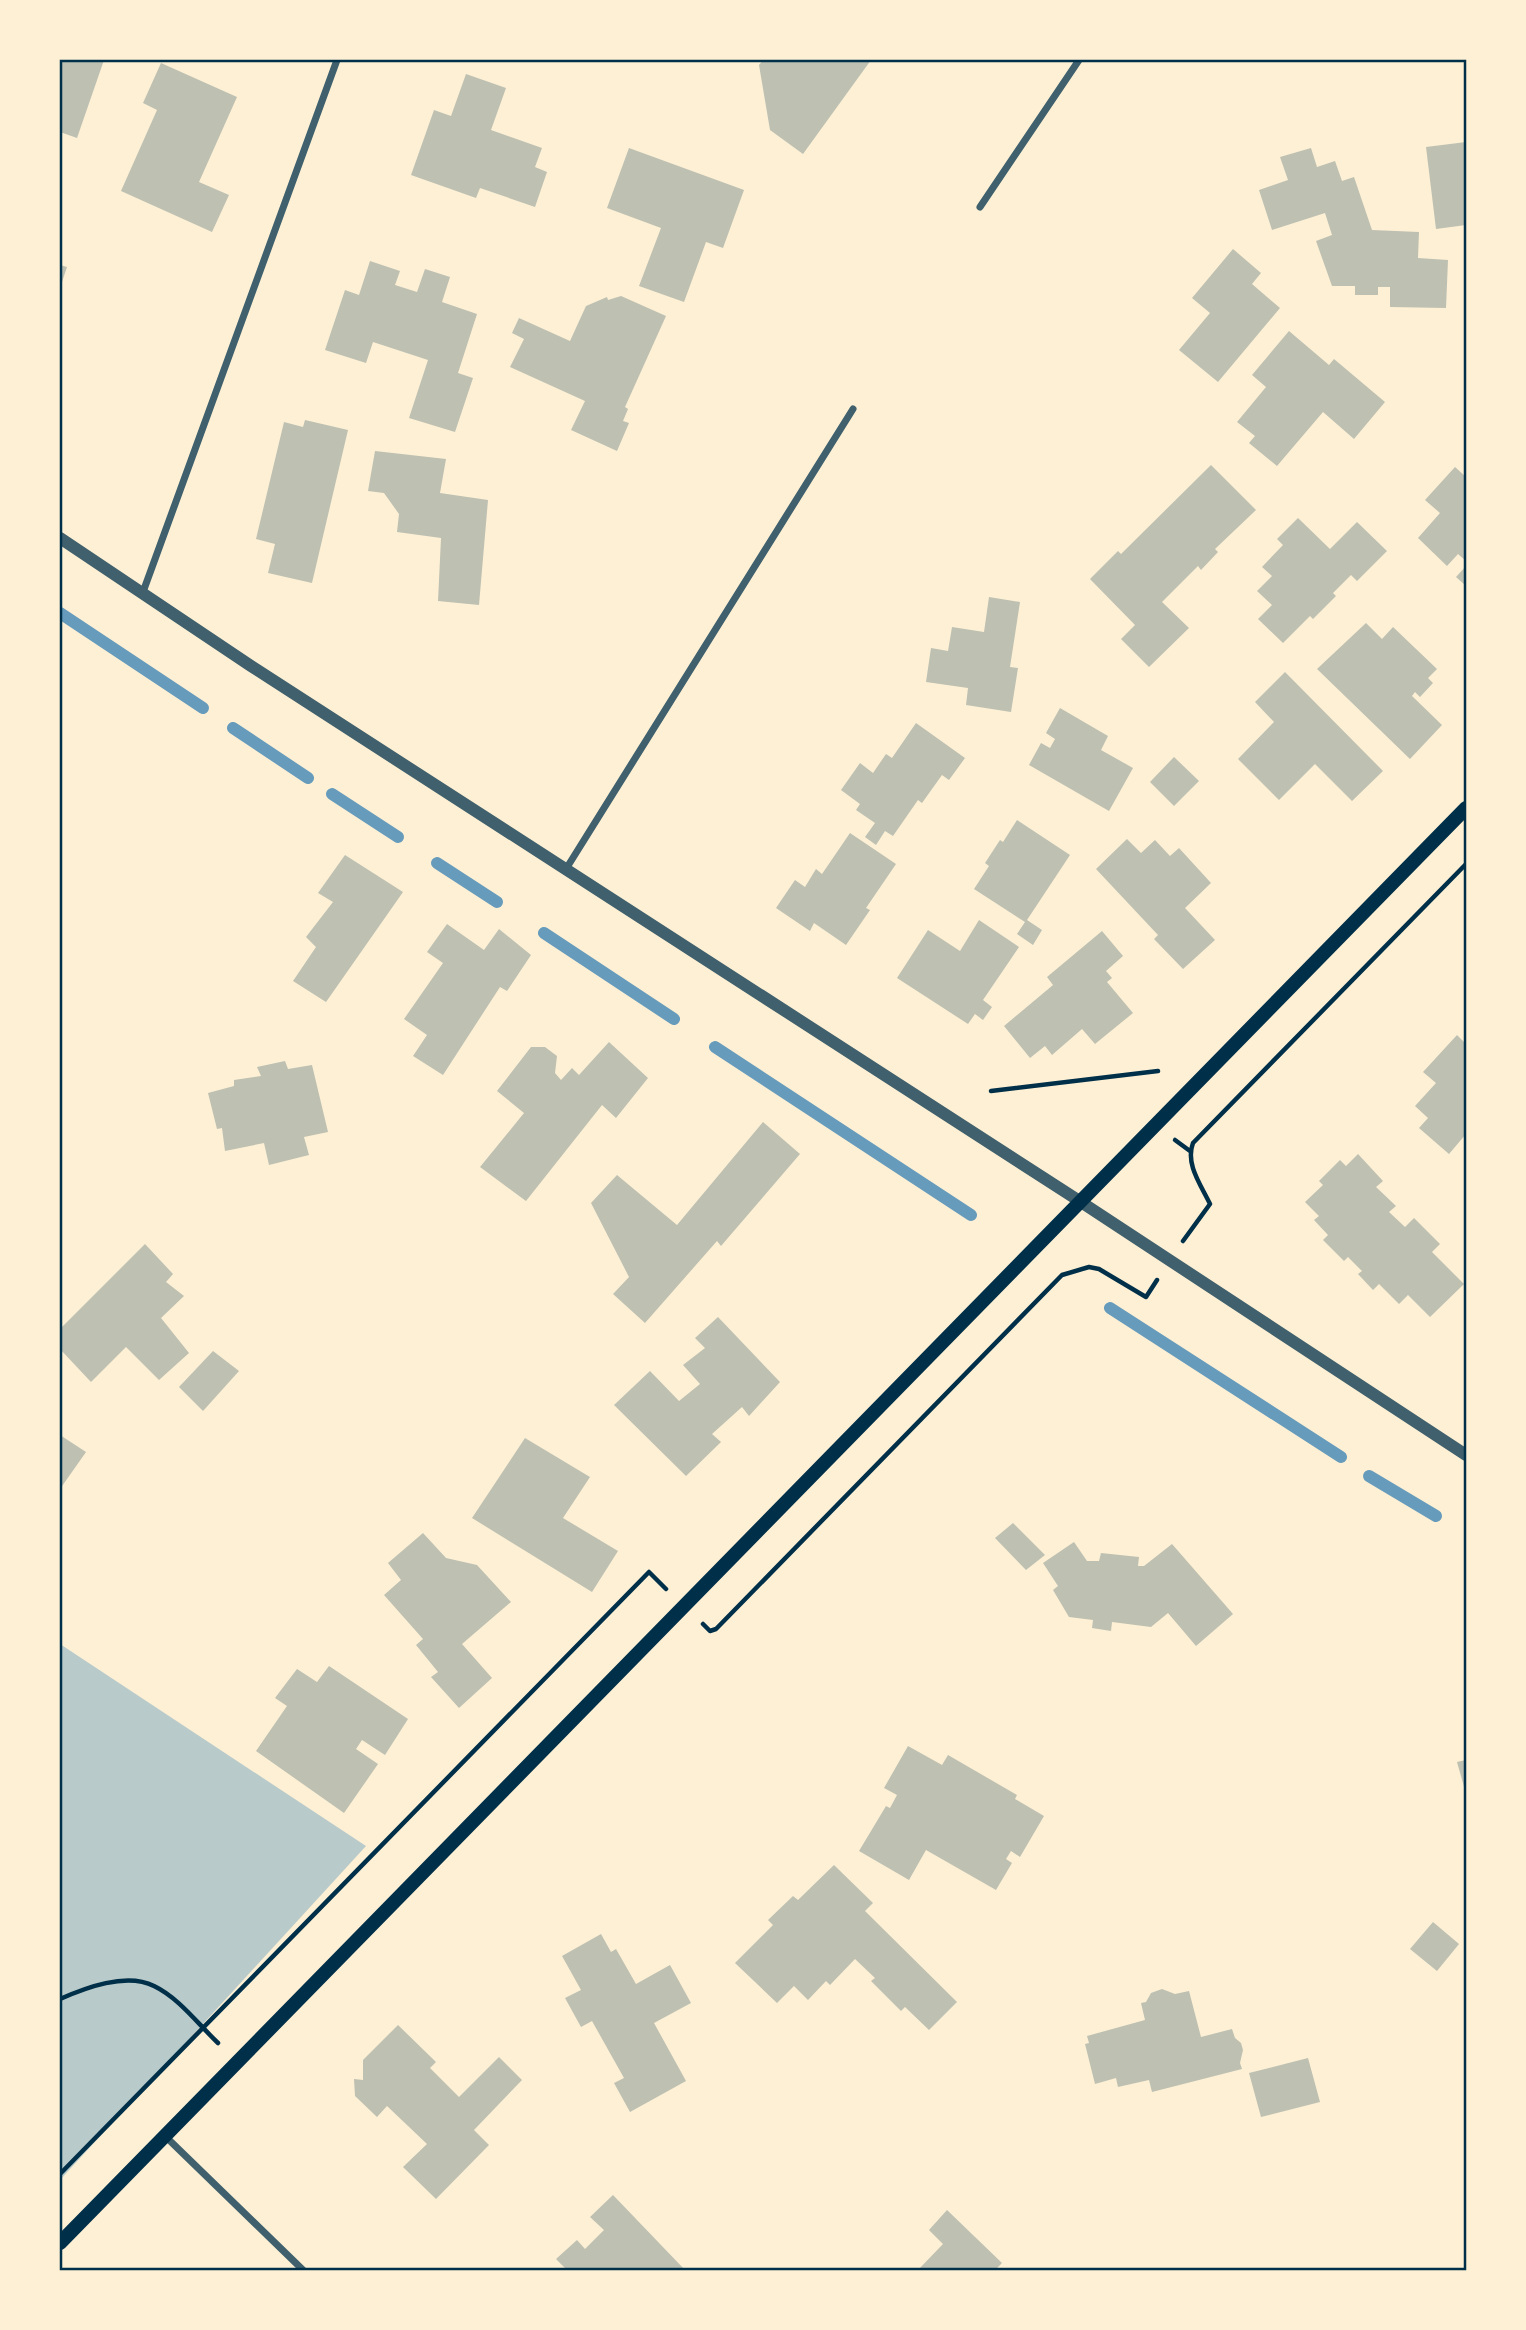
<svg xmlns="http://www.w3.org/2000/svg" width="1526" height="2330" font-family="Literata,serif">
	<rect width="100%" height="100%" fill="#fdf0d5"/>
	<path fill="#b9caca" d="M60,1644L366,1846L60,2180Z"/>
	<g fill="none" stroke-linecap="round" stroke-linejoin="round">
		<g stroke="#669bbc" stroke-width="12">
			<path d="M60,613L203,708"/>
			<path d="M233,728L308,778"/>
			<path d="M332,794L398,837"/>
			<path d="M437,863L497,902"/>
			<path d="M544,933L674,1019"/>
			<path d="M715,1047L971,1215"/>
			<path d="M1110,1308L1341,1457"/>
			<path d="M1369,1476L1436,1516"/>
		</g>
	</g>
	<g fill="#bec0b2">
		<path d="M60,60H104L77,138L60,132Z"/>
		<path d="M763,60H871L803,154L770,130L759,65Z"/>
		<path d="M161,63L237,97L199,182L229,195L212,232L121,191L157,110L143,103Z"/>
		<path d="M466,74L506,88L491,130L542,148L535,167L547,172L535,207L480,188L476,198L411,175L434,110L451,116Z"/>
		<path d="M1466,142V225L1436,229L1426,147Z"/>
		<path d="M629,148L744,190L723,248L706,242L684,302L639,286L661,228L607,208Z"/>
		<path d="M1311,148L1317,167L1335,161L1342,181L1354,177L1372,230L1419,232L1418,258L1448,260L1446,308L1390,307V287H1378V295H1355V286H1332L1316,241L1332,235L1325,213L1272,230L1259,190L1288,180L1280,157Z"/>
		<path d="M1233,249L1261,273L1252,284L1280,308L1218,382L1179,350L1210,313L1192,298Z"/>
		<path d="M370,261L400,271L395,285L417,292L425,269L450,277L442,302L477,314L458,373L473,378L455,432L409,418L428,360L373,342L366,363L325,350L345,290L359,295Z"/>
		<path d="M60,265L67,267L60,288Z"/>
		<path d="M621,296L666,316L625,407L628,409L623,421L629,423L617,451L571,430L585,401L510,367L524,339L512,333L519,318L570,341L586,306L607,297L608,300Z"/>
		<path d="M1289,331L1329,365L1334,359L1385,402L1354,439L1323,412L1277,466L1249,443L1255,436L1237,422L1266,387L1252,375Z"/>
		<path d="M305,420L348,430L312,583L268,573L275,544L256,539L284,422L303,427Z"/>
		<path d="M375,451L446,459L440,493L488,500L479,605L438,601L441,538L397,532L399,514L384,493L368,491Z"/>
		<path d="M1211,465L1256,510L1215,549L1218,552L1201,570L1198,566L1162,602L1189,628L1149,667L1121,639L1135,625L1090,579L1118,551L1121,554Z"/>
		<path d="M1455,467L1466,477V561L1458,554L1447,566L1418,538L1440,513L1425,500Z"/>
		<path d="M1298,518L1330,549L1357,522L1387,551L1357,581L1351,575L1333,593L1336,596L1313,619L1310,616L1283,643L1258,619L1272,605L1257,591L1272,576L1262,567L1283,545L1277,539Z"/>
		<path d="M1466,566V586L1456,577Z"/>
		<path d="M989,597L1020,602L1010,667L1018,668L1011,712L966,705L968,688L926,682L931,648L948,651L952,627L984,632Z"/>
		<path d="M1366,623L1382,639L1393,627L1437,669L1428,678L1433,683L1420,697L1415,692L1412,696L1442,725L1410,759L1317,669Z"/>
		<path d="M1285,672L1383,771L1352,801L1315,764L1279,800L1238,759L1274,722L1255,702Z"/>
		<path d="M1060,708L1108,736L1101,750L1133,768L1109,811L1029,765L1041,743L1050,748L1055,739L1046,733Z"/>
		<path d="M916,723L965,758L949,780L942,775L922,803L918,800L893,836L885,831L876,845L865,837L875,823L856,810L860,804L841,790L860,763L873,773L886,754L892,758Z"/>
		<path d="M1174,757L1199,781L1174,806L1150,782Z"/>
		<path d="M1017,820L1070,855L1027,920L1042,930L1033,945L1017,934L1025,922L974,889L989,866L985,863L1000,840L1003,842Z"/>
		<path d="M850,833L896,864L866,908L870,910L846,945L814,923L810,931L776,908L795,880L805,887L816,869L822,874Z"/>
		<path d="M1127,839L1141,853L1155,840L1170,856L1179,848L1211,883L1185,908L1215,940L1183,969L1154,939L1158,935L1096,869Z"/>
		<path d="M345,855L403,892L326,1002L293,981L316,947L306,937L333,902L318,893Z"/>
		<path d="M979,920L1019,947L983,1000L992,1007L983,1020L975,1014L968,1024L897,978L928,930L960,951Z"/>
		<path d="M447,924L484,950L499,929L531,955L507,991L500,987L443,1075L413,1056L427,1035L404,1019L443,963L427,952Z"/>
		<path d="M1102,931L1123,956L1106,971L1112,978L1107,982L1133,1013L1095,1044L1082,1029L1052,1055L1045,1046L1030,1058L1004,1026L1053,985L1047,977Z"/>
		<path d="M1457,1035L1466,1044V1134L1449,1154L1419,1128L1428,1118L1415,1106L1436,1083L1423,1072Z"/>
		<path d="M609,1042L648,1078L616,1118L602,1105L526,1201L480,1167L524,1113L497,1091L531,1047H545L557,1056L555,1073L561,1080L572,1068L579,1075Z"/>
		<path d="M285,1061L288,1069L312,1065L328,1132L304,1137L309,1155L269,1165L264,1143L225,1151L222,1128L217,1129L208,1093L234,1086V1080L261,1076L257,1067Z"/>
		<path d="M763,1122L800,1154L721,1246L717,1241L645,1323L613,1294L629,1277L591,1203L617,1175L677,1225Z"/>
		<path d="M1358,1154L1383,1181L1376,1187L1396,1206L1389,1212L1405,1227L1414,1218L1440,1244L1432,1252L1464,1284L1430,1317L1408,1295L1399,1304L1379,1284L1373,1290L1358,1274L1362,1271L1348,1257L1344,1261L1323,1240L1328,1235L1314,1220L1319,1216L1305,1202L1323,1185L1319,1181L1340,1160L1346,1166Z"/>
		<path d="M145,1244L173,1274L166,1282L184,1296L161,1318L189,1353L159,1380L126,1347L91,1382L60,1349V1329Z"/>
		<path d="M718,1317L780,1382L749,1416L742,1407L712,1434L721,1442L686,1476L614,1405L650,1371L679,1401L700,1384L683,1365L705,1348L695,1338Z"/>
		<path d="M213,1351L239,1371L203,1411L179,1387Z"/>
		<path d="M60,1435L86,1452L60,1489Z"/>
		<path d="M525,1438L590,1477L563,1518L618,1551L592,1592L472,1518Z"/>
		<path d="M1013,1523L1045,1555L1026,1570L995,1538Z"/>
		<path d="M423,1533L446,1558L477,1565L511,1602L462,1644L492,1678L459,1708L431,1677L438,1672L416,1645L423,1639L384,1595L401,1580L388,1563Z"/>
		<path d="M1074,1542L1087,1561H1099L1101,1553L1139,1557L1138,1566H1144L1172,1544L1233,1614L1196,1646L1168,1613L1151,1627L1112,1622L1111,1631L1092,1628L1093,1620L1069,1617L1053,1590L1058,1586L1043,1563Z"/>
		<path d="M329,1666L408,1719L385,1755L362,1740L356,1749L378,1764L344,1813L256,1751L287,1706L275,1698L297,1669L317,1682Z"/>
		<path d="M908,1746L942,1765L948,1755L1017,1795L1015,1799L1044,1816L1020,1857L1011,1851L1006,1859L1012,1863L996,1890L926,1850L909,1880L859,1851L886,1806L890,1808L897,1795L884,1788Z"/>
		<path d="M1466,1760V1794L1457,1762Z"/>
		<path d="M834,1865L873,1903L865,1911L957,2002L929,2030L905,2007L901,2011L871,1981L875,1978L855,1959L830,1985L826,1981L808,2000L794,1986L777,2003L735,1963L773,1925L768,1920L793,1896L798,1900Z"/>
		<path d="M1433,1922L1459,1944L1437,1971L1410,1949Z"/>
		<path d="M601,1934L611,1952L616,1949L636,1984L670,1965L691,2003L654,2023L686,2081L630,2112L614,2083L624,2078L592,2021L581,2027L565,1998L581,1990L562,1956Z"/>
		<path d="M1162,1989L1175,1994L1189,1991L1201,2037L1232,2029L1235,2038L1241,2043L1243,2050L1240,2063L1242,2069L1152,2092L1149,2080L1118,2087L1116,2078L1095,2084L1085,2044L1089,2043L1087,2036L1145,2020L1141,2003L1146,2002L1151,1993Z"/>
		<path d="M398,2025L436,2062L430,2068L459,2097L499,2057L522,2080L474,2130L489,2145L436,2199L403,2167L427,2144L387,2106L377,2117L355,2096L354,2079L363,2080V2060Z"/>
		<path d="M1308,2058L1320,2102L1261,2117L1249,2073Z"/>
		<path d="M613,2195L685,2270H562L565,2268L556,2259L577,2240L585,2249L604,2230L590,2217Z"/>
		<path d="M947,2210L1002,2263L995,2270H918L943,2244L929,2230Z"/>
	</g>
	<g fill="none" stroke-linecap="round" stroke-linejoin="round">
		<g stroke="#003049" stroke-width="4.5">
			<path d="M991,1091L1158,1071"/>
			<path d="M1175,1140L1190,1151"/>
			<path d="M1183,1241L1210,1204C1201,1185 1185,1164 1193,1143L1466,864"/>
			<path d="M703,1624L710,1631L716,1629L1062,1275L1089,1267L1099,1269L1146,1297L1157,1280"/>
			<path d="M60,1999C85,1988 126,1972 154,1986C179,1998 198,2024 218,2043"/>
			<path d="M60,2174L649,1572L666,1589"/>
		</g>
		<g stroke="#3f606c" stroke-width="7">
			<path d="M980,207L1079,60"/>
			<path d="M143,592L337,60"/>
			<path d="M566,869L853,409"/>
			<path d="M165,2136L303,2270"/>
		</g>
		<path stroke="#3f606c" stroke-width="12" d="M60,538L251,666L1081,1202L1466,1455"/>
		<path stroke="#003049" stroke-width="14" d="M60,2243L1466,808"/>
	</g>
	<rect width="1526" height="2330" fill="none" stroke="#fdf0d5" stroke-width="122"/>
	<rect x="61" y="61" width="1404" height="2208" fill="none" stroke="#003049" stroke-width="2.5"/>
</svg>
